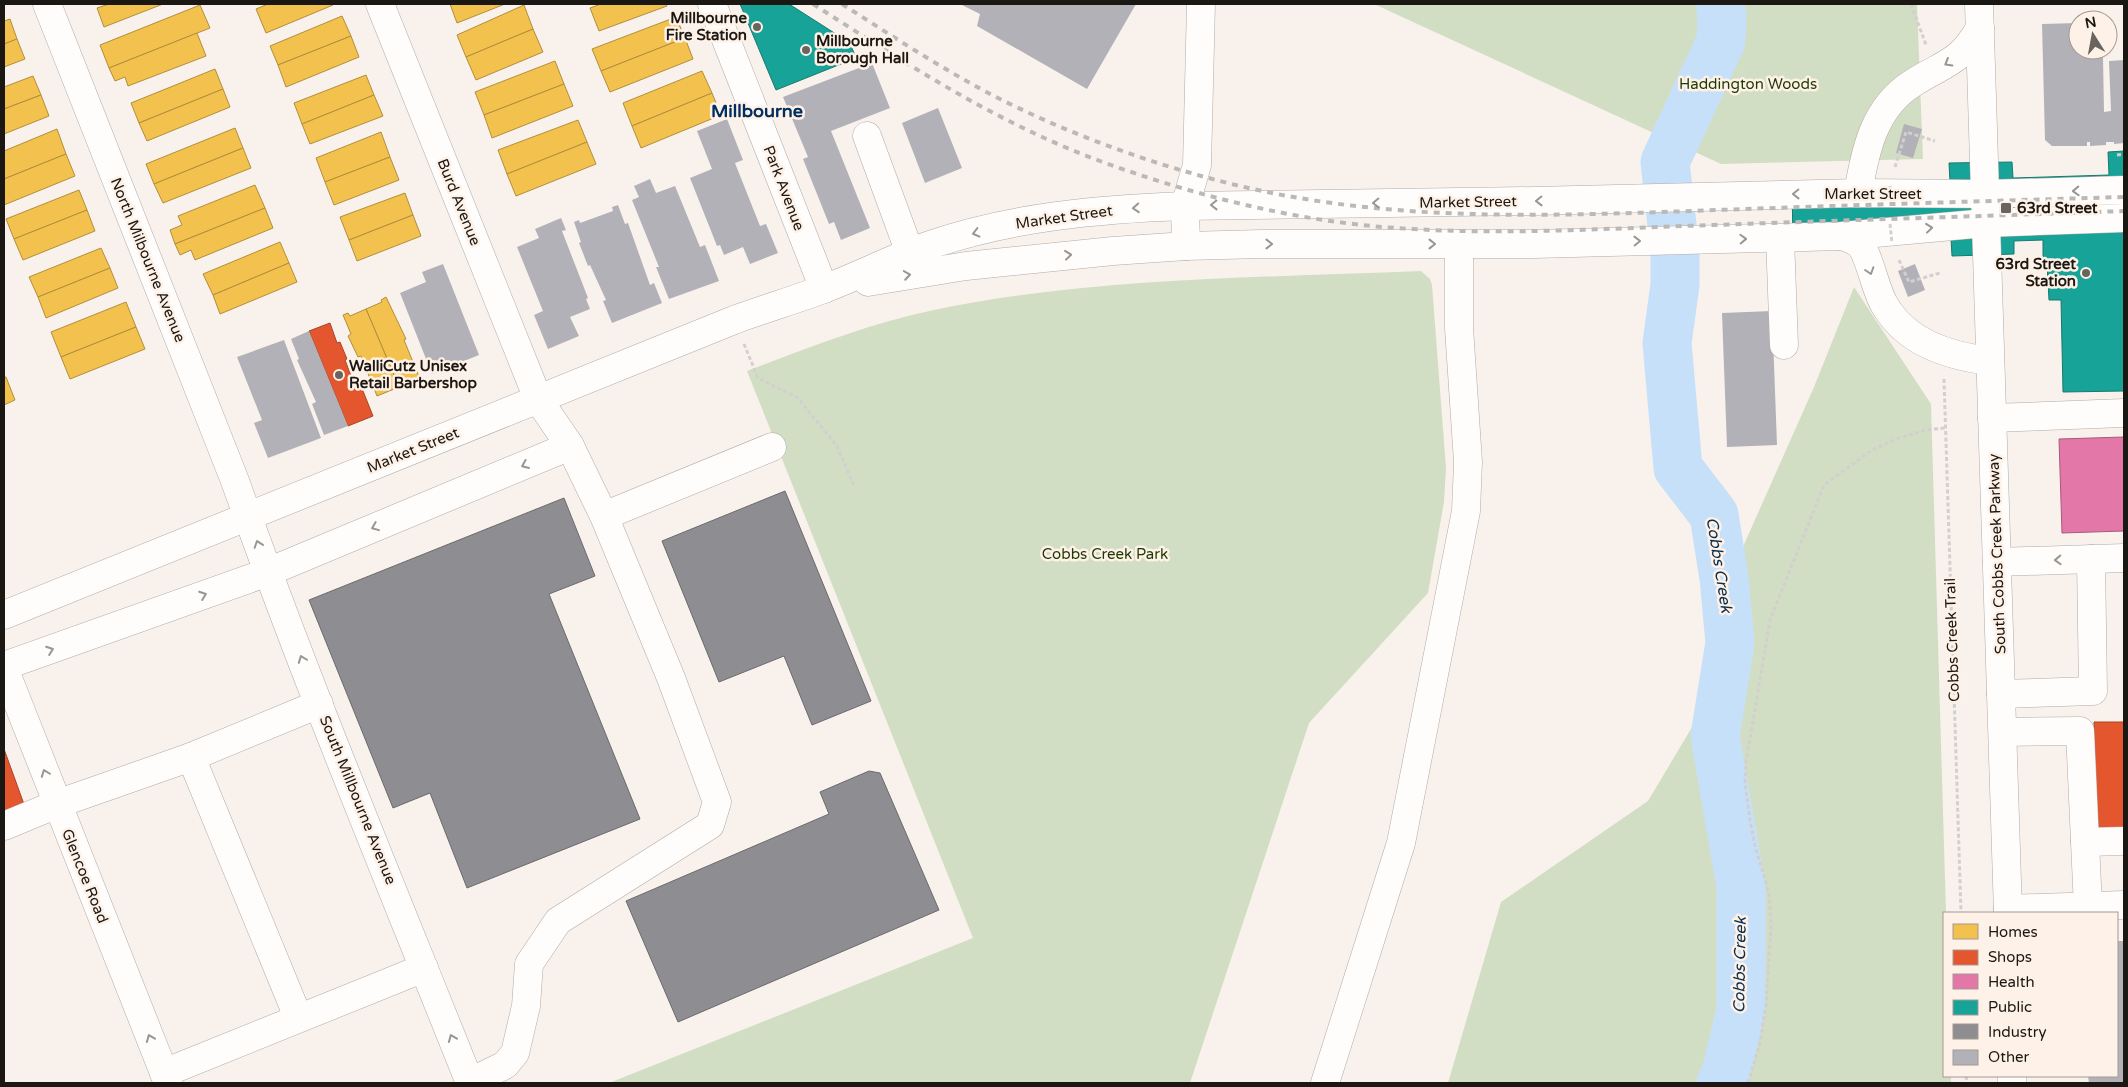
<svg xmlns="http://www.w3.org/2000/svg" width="2128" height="1087" font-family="'Varela Round',sans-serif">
	<rect width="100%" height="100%" fill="#f9f2ec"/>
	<g fill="#d2dec3">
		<path d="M1374,4H1917L1923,159L1721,164Z"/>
		<path d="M1421,271L1430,279L1432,285L1446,468L1444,502L1428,593L1309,723L1190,1083H609L973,938L747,371C808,348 870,323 934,310C1093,277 1259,278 1421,271Z"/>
		<path d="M1854,287L1931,404L1946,913H1944V1076H1951V1083H1448L1501,902L1648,801L1710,697L1722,594L1814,387Z"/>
	</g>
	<g fill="#f2c14e" stroke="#b28e3c">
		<path d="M109,4H163L104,27L97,8Z"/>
		<path d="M268,4H332L333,5L266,33L256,9Z"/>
		<path d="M450,4H505L457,23Z"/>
		<path d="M601,4H666L667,6L599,31L590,8Z"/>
		<path d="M200,5L210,28L109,68L100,45Z"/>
		<path d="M524,5L533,29L466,57L457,35Z"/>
		<path d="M342,16L351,36L278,65L270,46Z"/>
		<path d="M676,17L685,38L601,71L592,49Z"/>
		<path d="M10,19L17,39L4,44V21Z"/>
		<path d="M533,29L543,52L476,80L466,57Z"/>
		<path d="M197,33L206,56L128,86L125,77L115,81L109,68Z"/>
		<path d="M351,36L359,57L286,87L278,65Z"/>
		<path d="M685,38L693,59L610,92L601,71Z"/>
		<path d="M17,39L25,59L4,67V44Z"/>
		<path d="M555,61L564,84L484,115L475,92Z"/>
		<path d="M215,69L223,89L139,123L131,103Z"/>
		<path d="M702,71L712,93L632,126L623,103Z"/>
		<path d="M366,75L374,95L302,124L294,103Z"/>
		<path d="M33,76L41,95L4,109V87Z"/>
		<path d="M564,84L573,106L492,138L484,115Z"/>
		<path d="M223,89L230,107L147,141L139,123Z"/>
		<path d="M712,93L721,115L641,148L632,126Z"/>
		<path d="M41,95L49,116L4,134V109Z"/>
		<path d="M374,95L383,116L310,144L302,124Z"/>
		<path d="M578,120L587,142L507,174L498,150Z"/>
		<path d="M235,128L243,148L154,184L146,164Z"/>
		<path d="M57,129L66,154L4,179V151Z"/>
		<path d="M381,132L390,157L325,182L316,158Z"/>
		<path d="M587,142L596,164L516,196L507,174Z"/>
		<path d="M243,148L251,168L163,203L154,184Z"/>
		<path d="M66,154L75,176L4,205V179Z"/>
		<path d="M390,157L399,180L334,205L325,182Z"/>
		<path d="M255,185L265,208L175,244L170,230L182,225L178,216Z"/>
		<path d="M79,190L87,210L14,239L6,219Z"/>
		<path d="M405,193L413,215L349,240L340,217Z"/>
		<path d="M265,208L273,228L195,260L191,250L180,255L175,244Z"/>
		<path d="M87,210L95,231L23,260L14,239Z"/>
		<path d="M413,215L421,236L357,261L349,240Z"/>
		<path d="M280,242L289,263L213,295L203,274Z"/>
		<path d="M101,248L110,268L38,297L29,277Z"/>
		<path d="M289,263L297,282L220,314L213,295Z"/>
		<path d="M110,268L118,288L46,318L38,297Z"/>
		<path d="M386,297L406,339L404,340L420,379L399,387L366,309L382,302L381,300Z"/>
		<path d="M126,302L136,327L61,357L51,332Z"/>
		<path d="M366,309L399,387L377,396L361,356L358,357L348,336L351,334L343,315L348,313L350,316Z"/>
		<path d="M136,327L145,349L70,379L61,357Z"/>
		<path d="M4,377H6L15,400L4,405Z"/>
	</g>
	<g fill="#e4572e" stroke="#a84426">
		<path d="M330,323L337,343L340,342L347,359L345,360L356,388L361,386L373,416L348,426L309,331Z"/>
		<path d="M2094,722H2124V839L2097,840Z"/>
		<path d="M4,749L25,807L4,815Z"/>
	</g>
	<path fill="#e377a8" stroke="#a75a7b" d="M2124,437V531L2062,533L2059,439Z"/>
	<g fill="#17a398" stroke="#187970">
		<path d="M740,4H789L850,43L856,58L776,90Z"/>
		<path d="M2124,151V391L2063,392L2061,300H2049L2047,263L2043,259V240L2014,241V254L1952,256L1951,239L1793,243L1792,186L1950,182L1949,163L2012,162L2013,178L2109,175L2108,152Z"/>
	</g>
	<g fill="#8d8d92" stroke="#6b6a6c">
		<path d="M785,491L871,701L812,725L784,656L719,682L662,541Z"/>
		<path d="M564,498L595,576L549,594L640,819L467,888L430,793L393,808L309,600Z"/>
		<path d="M869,771L880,773L939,910L678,1022L626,901L829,814L820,792Z"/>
	</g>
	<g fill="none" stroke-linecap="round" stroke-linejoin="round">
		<path stroke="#c7e0f9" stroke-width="49" d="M1720,4L1722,14L1721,41L1665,162L1675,252V285L1667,343L1678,468L1714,515L1724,578L1730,643L1715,736L1741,886V1010L1726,1073L1721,1083"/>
	</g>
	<g fill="#b3b1b8">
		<path d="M960,4H1136L1087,89L977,26L980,14Z"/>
		<path d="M2078,23V50H2086V57H2103L2104,112L2111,111L2109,61L2124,60V143L2114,144V142H2106V145L2090,146V142H2087V146H2052L2045,140L2042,24Z"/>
		<path d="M872,63L890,108L831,131L870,228L841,240L834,222L829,224L803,159L808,157L783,97Z"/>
		<path d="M938,108L962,168L925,183L902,123Z"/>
		<path d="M727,119L743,160L735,163L760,226L766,224L778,253L750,264L743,247L724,255L720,245L717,246L690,178L712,169L697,131Z"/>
		<path d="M1904,124L1922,129L1913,158L1896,153Z"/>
		<path d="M650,179L656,193L675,186L700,247L705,245L719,281L669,299L656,267H659L632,200L639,197L634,186Z"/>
		<path d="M618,205L625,224L628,223L650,285L654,283L662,303L612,323L603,301L606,300L590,265L588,266L579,243L581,242L574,222L579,220L580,223L613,211L612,207Z"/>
		<path d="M561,218L566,230L562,231L588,298L586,299L590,309L570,317L579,336L548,349L534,315L543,311L517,247L539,238L535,229Z"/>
		<path d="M443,264L479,355L432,374L400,293L426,282L422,272Z"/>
		<path d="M1915,264L1925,290L1908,297L1898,271Z"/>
		<path d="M1772,311L1777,445L1727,447L1722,313Z"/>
		<path d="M309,331L348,426L324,435L312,404L316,402L297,360L299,359L291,339Z"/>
		<path d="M284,340L321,438L268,458L254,423L262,420L237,357Z"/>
		<path d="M2117,941H2124V1083H2089L2088,1076H2117Z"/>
	</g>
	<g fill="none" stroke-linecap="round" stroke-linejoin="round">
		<defs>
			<g id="minor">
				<path d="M47,4L235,481C307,684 390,883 470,1083"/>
				<path d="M380,4L538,399L570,446L604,516L772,447"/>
				<path d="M712,4L824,289"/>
				<path d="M867,136L910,253"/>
				<path d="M1780,238L1784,345"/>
				<path d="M1186,246L1185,206L1197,165L1201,4"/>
				<path d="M1992,418L2124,413"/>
				<path d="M1997,562L2124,558"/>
				<path d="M4,666L268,572L570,446"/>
				<path d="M4,668L168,1083"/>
				<path d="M2001,694L2093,691L2091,559"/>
				<path d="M2003,732L2080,731L2085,842L2124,841"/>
				<path d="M191,757L298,1017"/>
				<path d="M4,826L57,804L191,757L319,704"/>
				<path d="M2085,842L2088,907"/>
				<path d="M164,1073L424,968"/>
				<path d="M470,1082L505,1065L515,1053L526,1006L529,964L558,921L710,825L717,802L671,678L604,516"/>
				<path d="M1325,1083L1401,843L1466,511L1468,462L1459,328V244"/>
			</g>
			<g id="major">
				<path d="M1979,4L2008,913"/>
				<path d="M1858,193C1865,151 1874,107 1913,83C1946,62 1959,64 1980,28"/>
				<path d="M1842,236C1848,238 1854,240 1859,244C1869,253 1875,289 1884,304C1906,343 1949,356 1990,361"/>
				<path d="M868,282L966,266L1113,251L1186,246L1261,244H1534L1842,236L1986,223L2124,218"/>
				<path d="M4,615L734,320C764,309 794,300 824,289C860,275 894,258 930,245C1010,217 1100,209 1185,206L1534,201L1858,193L1985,194L2124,190"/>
				<path d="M2008,909L2124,905"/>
				<path d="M2012,1076V1083"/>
			</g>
		</defs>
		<use href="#minor" stroke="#b0aaa6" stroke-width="29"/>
		<use href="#major" stroke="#b0aaa6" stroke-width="29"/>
		<g stroke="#d2d0ce" stroke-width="3" stroke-dasharray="4 2.5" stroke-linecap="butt">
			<path d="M1911,4L1926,45"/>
			<path d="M2117,155L2124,154"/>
			<path d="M1895,167L1906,132L1935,141"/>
			<path d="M1899,260L1909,282L1940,273"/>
			<path d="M2031,285L2048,284"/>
			<path d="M744,344L758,378L798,398L837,446L854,486"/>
			<path d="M1944,379L1961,913"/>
			<path d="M1966,1076L1967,1083"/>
			<path d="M1748,1083L1760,1043L1766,1004L1771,927L1769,893L1755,846L1750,821L1745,783L1746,762L1770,620L1824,485L1872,450L1896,439L1925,430L1945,428"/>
		</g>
		<use href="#minor" stroke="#fefdfc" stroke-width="28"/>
		<use href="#major" stroke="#fefdfc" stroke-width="28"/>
		<g stroke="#bbb9b7" stroke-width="4" stroke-dasharray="6 6" stroke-linecap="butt">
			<path d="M813,4C905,63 997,123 1100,161C1201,198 1307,224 1413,229C1513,235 1614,228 1714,225C1851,220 1988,216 2124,211"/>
			<path d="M842,4C892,36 942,69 996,97C1067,133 1143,161 1220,181C1383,224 1551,216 1718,210C1853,205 1989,201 2124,197"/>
		</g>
		<g stroke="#d2d0ce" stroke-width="3" stroke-dasharray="4 2.5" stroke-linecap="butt">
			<path d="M1890,186V200"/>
			<path d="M1890,224L1892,243"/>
		</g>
	</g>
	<defs><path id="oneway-chevron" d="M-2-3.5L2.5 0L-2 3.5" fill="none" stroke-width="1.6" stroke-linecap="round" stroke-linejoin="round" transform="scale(1.25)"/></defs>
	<g stroke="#989693">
		<use href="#oneway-chevron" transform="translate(1948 63) rotate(149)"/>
		<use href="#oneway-chevron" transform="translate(2076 191) rotate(178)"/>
		<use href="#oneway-chevron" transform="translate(1796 194) rotate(179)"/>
		<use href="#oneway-chevron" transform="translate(1539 201) rotate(179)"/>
		<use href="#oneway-chevron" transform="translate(1376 203) rotate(179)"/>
		<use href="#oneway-chevron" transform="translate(1214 205) rotate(179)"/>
		<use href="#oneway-chevron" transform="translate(1136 208) rotate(176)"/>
		<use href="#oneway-chevron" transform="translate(1929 228) rotate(-6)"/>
		<use href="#oneway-chevron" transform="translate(976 233) rotate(166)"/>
		<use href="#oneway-chevron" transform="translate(1743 239) rotate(-2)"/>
		<use href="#oneway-chevron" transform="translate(1637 241) rotate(-1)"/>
		<use href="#oneway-chevron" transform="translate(1269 244)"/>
		<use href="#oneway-chevron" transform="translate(1432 244)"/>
		<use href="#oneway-chevron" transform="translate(1068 255) rotate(-6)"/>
		<use href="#oneway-chevron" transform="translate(1870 271) rotate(72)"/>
		<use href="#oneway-chevron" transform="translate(907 275) rotate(-9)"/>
		<use href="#oneway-chevron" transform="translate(525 465) rotate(157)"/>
		<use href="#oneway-chevron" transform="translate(375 527) rotate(158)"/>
		<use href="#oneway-chevron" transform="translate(258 544) rotate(-109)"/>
		<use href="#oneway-chevron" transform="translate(2058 560) rotate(178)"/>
		<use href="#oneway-chevron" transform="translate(203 595) rotate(-20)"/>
		<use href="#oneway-chevron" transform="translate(50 650) rotate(-20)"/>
		<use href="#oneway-chevron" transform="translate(302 659) rotate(-111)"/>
		<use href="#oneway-chevron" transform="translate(45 773) rotate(-111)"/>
		<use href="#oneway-chevron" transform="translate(150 1038) rotate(-112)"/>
		<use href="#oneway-chevron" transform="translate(452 1038) rotate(-112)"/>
	</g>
	<g fill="#69645f" stroke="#fef1e7" stroke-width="2">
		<circle cx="757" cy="27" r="5"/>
		<circle cx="806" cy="50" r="5"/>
		<rect x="2000" y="202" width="12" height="12" rx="2.5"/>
		<circle cx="2086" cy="273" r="5"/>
		<circle cx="339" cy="375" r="5"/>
	</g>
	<g text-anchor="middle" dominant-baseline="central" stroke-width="5" stroke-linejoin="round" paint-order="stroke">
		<g font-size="15" font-weight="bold" fill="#1b1713" stroke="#fef1e7" text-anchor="start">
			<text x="747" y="18" text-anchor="end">Millbourne<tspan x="747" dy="17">Fire Station</tspan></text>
			<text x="816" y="41">Millbourne<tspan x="816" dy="17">Borough Hall</tspan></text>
			<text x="2017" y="208">63rd Street</text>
			<text x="2076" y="264" text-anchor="end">63rd Street<tspan x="2076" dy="17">Station</tspan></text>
			<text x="349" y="366">WalliCutz Unisex<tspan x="349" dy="17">Retail Barbershop</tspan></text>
		</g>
		<g font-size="15" fill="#1d3a00" stroke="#fef1e7">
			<text x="1748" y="84">Haddington Woods</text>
			<text x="1105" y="554">Cobbs Creek Park</text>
		</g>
		<g font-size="15" fill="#1b1713" stroke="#fef1e7">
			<text transform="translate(784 188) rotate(69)">Park Avenue</text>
			<text x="1873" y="194">Market Street</text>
			<text transform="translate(459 202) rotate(68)">Burd Avenue</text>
			<text transform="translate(1468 202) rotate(-1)">Market Street</text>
			<text transform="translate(1064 217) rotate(-8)">Market Street</text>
			<text transform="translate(148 260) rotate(68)">North Milbourne Avenue</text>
			<text transform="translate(413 450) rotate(-22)">Market Street</text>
			<text transform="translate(1997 554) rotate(-92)">South Cobbs Creek Parkway</text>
			<text transform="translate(1952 640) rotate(-92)">Cobbs Creek Trail</text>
			<text transform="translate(358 800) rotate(68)">South Millbourne Avenue</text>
			<text transform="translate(85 876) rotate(68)">Glencoe Road</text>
		</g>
		<g font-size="16" font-style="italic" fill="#0a2e4c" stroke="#fef1e7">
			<text transform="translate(1719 565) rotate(81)">Cobbs Creek</text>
			<text transform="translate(1740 965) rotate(-89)">Cobbs Creek</text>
		</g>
		<g font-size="18" font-weight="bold" fill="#002e60" stroke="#fef1e7">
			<text x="757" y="111">Millbourne</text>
		</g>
	</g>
	<rect width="2128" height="1087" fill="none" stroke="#1b1713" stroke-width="10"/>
	<rect x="1943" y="912" width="175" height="165" fill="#fef1e7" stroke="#a39a92"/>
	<rect x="1953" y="924" width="25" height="15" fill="#f2c14e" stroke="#a39a92"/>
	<text x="1988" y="937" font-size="15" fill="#1b1713">Homes</text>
	<rect x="1953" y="950" width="25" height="15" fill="#e4572e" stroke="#a39a92"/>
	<text x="1988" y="962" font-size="15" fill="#1b1713">Shops</text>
	<rect x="1953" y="974" width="25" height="15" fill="#e377a8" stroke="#a39a92"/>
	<text x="1988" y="987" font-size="15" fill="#1b1713">Health</text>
	<rect x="1953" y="1000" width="25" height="15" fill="#17a398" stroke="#a39a92"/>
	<text x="1988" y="1012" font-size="15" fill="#1b1713">Public</text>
	<rect x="1953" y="1024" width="25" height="15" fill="#8d8d92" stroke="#a39a92"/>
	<text x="1988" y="1037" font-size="15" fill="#1b1713">Industry</text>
	<rect x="1953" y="1050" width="25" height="15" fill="#b3b1b8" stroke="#a39a92"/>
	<text x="1988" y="1062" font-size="15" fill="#1b1713">Other</text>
	<g transform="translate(2093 35) rotate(349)"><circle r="24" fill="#fef1e7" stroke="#a39a92"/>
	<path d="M0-4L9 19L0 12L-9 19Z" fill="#69645f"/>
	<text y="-8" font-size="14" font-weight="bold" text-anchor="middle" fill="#1b1713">N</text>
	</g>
</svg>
